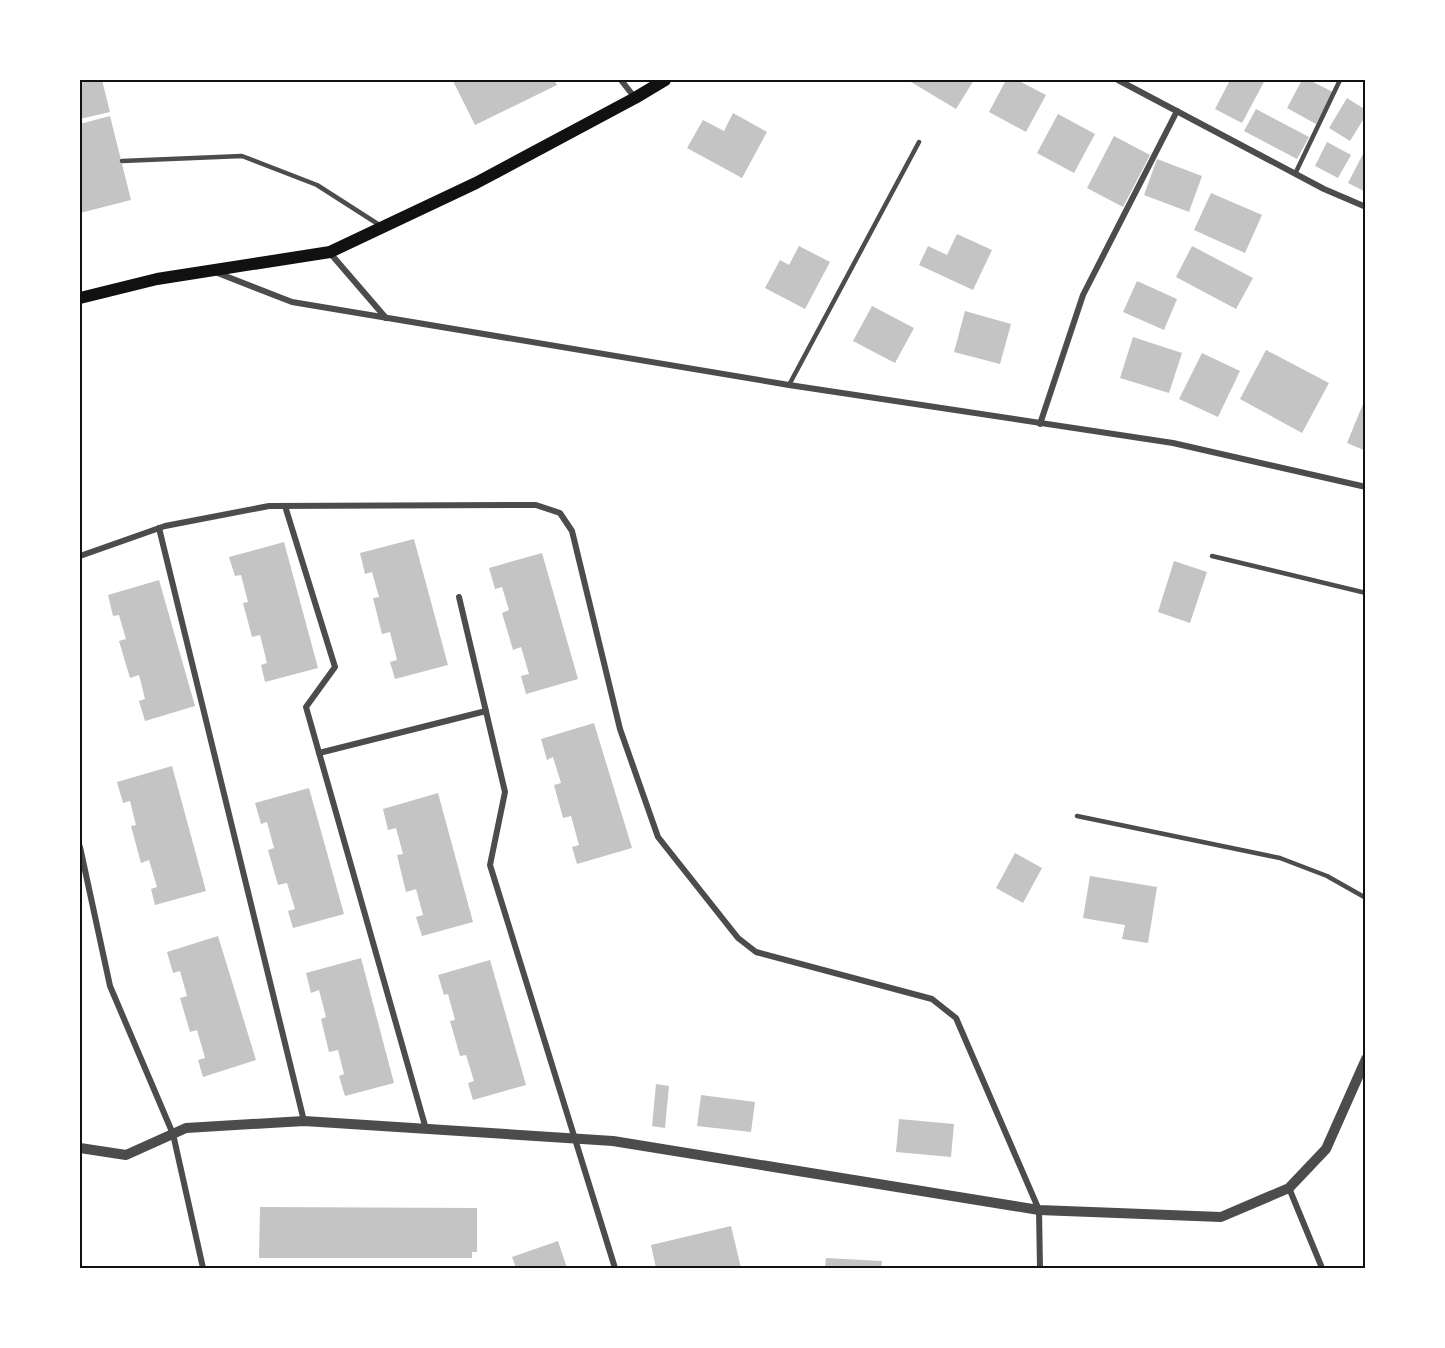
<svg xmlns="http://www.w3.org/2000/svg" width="1445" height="1348" font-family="Karla,sans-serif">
	<rect width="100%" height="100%" fill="#fff"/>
	<g fill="#c4c4c4">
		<path d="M92,80H102L110,112L80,119V83Z"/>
		<path d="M456,80H554L557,85L475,125L453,81Z"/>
		<path d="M912,80H974L956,109L911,82Z"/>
		<path d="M1006,80H1017L1046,95L1026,132L989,112Z"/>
		<path d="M1230,80H1265L1242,123L1215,109Z"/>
		<path d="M1302,80H1309L1333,92L1316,124L1287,108Z"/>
		<path d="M1347,98L1366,110V115L1350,141L1329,128Z"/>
		<path d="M1256,109L1309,137L1297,159L1244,131Z"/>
		<path d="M733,113L767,132L742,178L687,148L703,120L724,131Z"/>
		<path d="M1058,114L1095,134L1074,173L1037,153Z"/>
		<path d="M110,116L131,200L80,213V124Z"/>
		<path d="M1114,136L1150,155L1123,207L1087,188Z"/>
		<path d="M1327,142L1351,155L1338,178L1315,166Z"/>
		<path d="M1363,154L1366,156V192L1348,183Z"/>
		<path d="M1157,159L1202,176L1189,212L1144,195Z"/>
		<path d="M1211,193L1262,215L1245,253L1194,230Z"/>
		<path d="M957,234L992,250L973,290L919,265L928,246L947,255Z"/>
		<path d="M799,246L830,262L805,309L765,288L780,260L789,265Z"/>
		<path d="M1192,246L1253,278L1236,309L1176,277Z"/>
		<path d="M1137,281L1177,299L1164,330L1123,312Z"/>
		<path d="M872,306L914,328L895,363L853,341Z"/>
		<path d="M965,311L1011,324L1000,364L954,352Z"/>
		<path d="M1133,337L1182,353L1169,393L1120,378Z"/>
		<path d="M1266,350L1329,383L1302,433L1240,399Z"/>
		<path d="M1202,353L1240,371L1218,417L1179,399Z"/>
		<path d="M1365,399H1366V451L1347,443Z"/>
		<path d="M414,539L448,665L395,679L390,662L397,660L390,632L382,634L373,598L379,597L372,572L365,574L360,553Z"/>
		<path d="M284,542L318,668L265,682L261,665L267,663L260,635L252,637L243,603L248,602L241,575L235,576L229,557Z"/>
		<path d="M542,553L578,679L526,694L521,676L529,674L521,647L513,650L502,613L509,610L502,587L495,589L489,568Z"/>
		<path d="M1174,561L1207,572L1190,623L1158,612Z"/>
		<path d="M159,580L195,706L145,721L139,701L145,699L139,675L130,678L119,641L126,639L119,615L113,616L108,595Z"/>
		<path d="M594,723L632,848L577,864L572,847L579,845L571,816L563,818L554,785L561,783L553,757L547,760L541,739Z"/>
		<path d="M172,766L206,891L155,905L151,889L157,887L149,860L141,863L131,826L136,825L130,801L123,803L117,782Z"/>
		<path d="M309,788L344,914L293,928L288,911L295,909L287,883L278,885L268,850L274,848L267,822L261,824L255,803Z"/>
		<path d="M438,793L473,922L422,936L416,917L423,915L416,889L406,892L397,855L403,854L396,828L388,830L383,809Z"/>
		<path d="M1015,853L1042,868L1023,903L996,888Z"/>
		<path d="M1090,876L1157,887L1148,943L1122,939L1125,925L1083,918Z"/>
		<path d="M218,936L256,1060L203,1077L198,1060L205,1058L197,1030L190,1032L180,998L187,996L180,971L173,973L167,952Z"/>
		<path d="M361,958L394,1083L345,1096L339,1076L344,1074L338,1050L329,1052L321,1019L326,1017L319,990L311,993L306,973Z"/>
		<path d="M490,960L526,1085L473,1100L468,1083L474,1081L466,1055L460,1056L450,1021L455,1020L448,994L444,995L438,975Z"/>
		<path d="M656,1084L669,1086L665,1128L652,1126Z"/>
		<path d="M701,1095L755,1102L751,1132L697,1126Z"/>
		<path d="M899,1119L954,1124L951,1157L896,1152Z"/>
		<path d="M260,1207L477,1208V1252H472V1258H259Z"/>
		<path d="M731,1226L741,1268H656L651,1245Z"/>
		<path d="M558,1241L567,1268H516L512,1257Z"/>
		<path d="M826,1258L882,1261L881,1268H825Z"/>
	</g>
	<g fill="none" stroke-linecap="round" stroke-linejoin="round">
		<g stroke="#4c4c4c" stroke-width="4.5">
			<path d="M122,161L242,156L317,185L381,226"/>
			<path d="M1295,174L1340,80"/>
			<path d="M789,385L919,142"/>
			<path d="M1212,556L1366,593"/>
			<path d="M1077,816L1280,858L1327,876L1366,898"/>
		</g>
		<g stroke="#4c4c4c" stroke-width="6">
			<path d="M621,80L635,98"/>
			<path d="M1118,80L1324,189L1366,207"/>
			<path d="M330,253L386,318"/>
			<path d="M215,272L292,302L789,385L1173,443L1366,487"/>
			<path d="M1040,424L1083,295L1177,111"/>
			<path d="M285,506L335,667L306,707L426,1129"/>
			<path d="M159,528L304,1121"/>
			<path d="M80,556L165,526L269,506L536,505L560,513L572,531L620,729L658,837L738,938L756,952L932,999L956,1018L1039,1210L1040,1268"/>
			<path d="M459,597L505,792L490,865L615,1268"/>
			<path d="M319,753L486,711"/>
			<path d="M80,847L110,986L173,1134L203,1268"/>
			<path d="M1289,1188L1322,1268"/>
		</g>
		<path stroke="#4c4c4c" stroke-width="10" d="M80,1148L126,1155L186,1128L304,1121L613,1141L1039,1210L1221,1217L1289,1188L1326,1149L1366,1059"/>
		<path stroke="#111" stroke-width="12" d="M80,298L157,279L330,252L476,183L635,98L665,80"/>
	</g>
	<rect width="1445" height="1348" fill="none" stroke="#ffffff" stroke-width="162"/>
	<rect x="81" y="81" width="1283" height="1186" fill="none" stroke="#111" stroke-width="2"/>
</svg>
